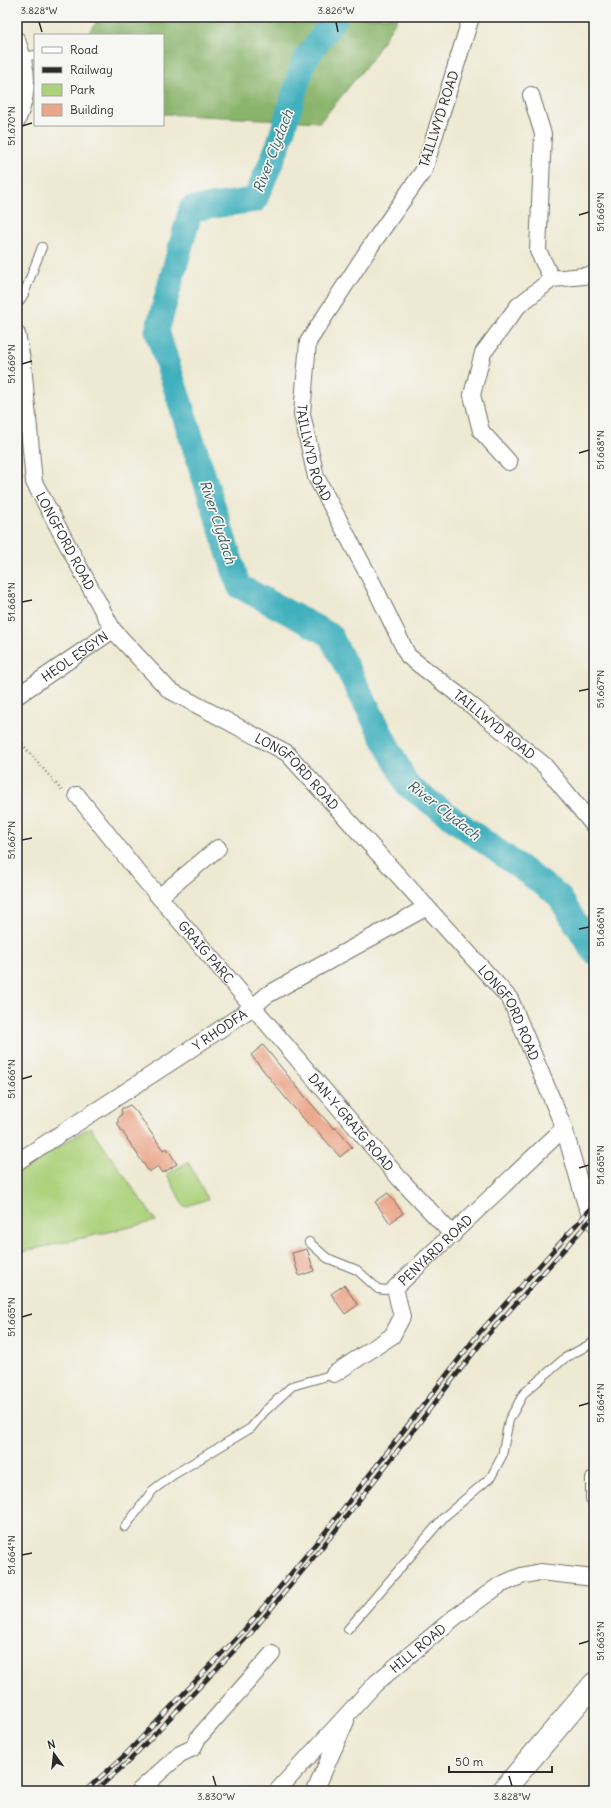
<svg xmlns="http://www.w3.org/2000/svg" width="611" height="1808" font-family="Delius,sans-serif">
	<rect width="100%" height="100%" fill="#f6f6f2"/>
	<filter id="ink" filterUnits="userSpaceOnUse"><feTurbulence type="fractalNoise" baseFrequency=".025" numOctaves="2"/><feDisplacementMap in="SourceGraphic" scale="8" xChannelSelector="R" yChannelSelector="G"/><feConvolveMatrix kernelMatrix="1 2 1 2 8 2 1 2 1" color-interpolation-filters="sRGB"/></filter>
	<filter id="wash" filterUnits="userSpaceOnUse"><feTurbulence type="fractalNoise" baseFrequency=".012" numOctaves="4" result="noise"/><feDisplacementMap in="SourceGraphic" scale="16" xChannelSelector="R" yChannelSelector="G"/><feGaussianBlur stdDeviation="0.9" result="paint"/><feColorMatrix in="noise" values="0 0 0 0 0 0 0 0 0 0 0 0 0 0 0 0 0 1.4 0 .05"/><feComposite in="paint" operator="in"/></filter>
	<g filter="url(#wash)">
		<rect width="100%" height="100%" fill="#eee9d2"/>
		<g fill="#acd27b" stroke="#6c7e53">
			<path d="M90,1127L156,1221L17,1253V1173Z"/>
			<path d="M188,1162L208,1199L184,1207L167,1174Z"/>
		</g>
		<path fill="#89b46b" stroke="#5a704b" d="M100,17H398L372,59L320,122L163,114V35H87Z"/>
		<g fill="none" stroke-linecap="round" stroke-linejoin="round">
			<path stroke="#41b0bd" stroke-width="25" d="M336,17L304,61L278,146L255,200L191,209L157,331L239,586L330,635L408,786L558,895L594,952"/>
		</g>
		<g id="blocks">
			<g fill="#eba588">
				<path d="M263,1045L307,1099L334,1129L335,1127L352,1147L340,1157L314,1127L312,1128L288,1101L251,1055Z"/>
				<path d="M130,1105L136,1111L163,1150L167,1148L177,1164L163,1173L158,1166L149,1172L118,1125V1119L122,1113L121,1109Z"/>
				<path d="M388,1193L403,1213L390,1223L375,1202Z"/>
				<path d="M307,1249L314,1271L299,1276L292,1253Z"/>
				<path d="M344,1285L358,1305L345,1314L331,1294Z"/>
			</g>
		</g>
	</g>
	<g filter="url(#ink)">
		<use href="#blocks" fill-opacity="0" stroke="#6f6e65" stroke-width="1"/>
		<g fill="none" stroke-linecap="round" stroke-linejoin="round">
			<defs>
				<g id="lane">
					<path d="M23,57L35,55"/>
					<path d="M17,305L24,294L42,247"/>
					<path d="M309,1242L327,1258L357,1270L378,1289L385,1290L395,1288"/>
					<path d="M125,1527L153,1490L173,1475L251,1428L264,1412L292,1386L334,1374"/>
					<path d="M348,1629L444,1517L491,1477L502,1456L509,1420L524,1393L565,1358L594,1342"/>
				</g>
				<g id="street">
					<path id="s1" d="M471,17L424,170L372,244L308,342L302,414L316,477L373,584L408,656L460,696L544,765L594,826"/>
					<path d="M17,40C28,71 30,90 17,121"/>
					<path d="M531,95L543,134L538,251L552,279"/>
					<path id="s2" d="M17,334L23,365L34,482L113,630L169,690L287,753L510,999L564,1128L585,1202L594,1223"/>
					<path d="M509,462L481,431L472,395L483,353L518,306L552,279L594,275"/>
					<path id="s3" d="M17,696L113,630"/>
					<path id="s4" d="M77,795L137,871L399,1178L453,1235"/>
					<path d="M159,897L218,848"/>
					<path id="s5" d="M17,1162L179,1057L253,1007L267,995L427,907"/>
					<path id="s6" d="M334,1374L392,1336L402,1317L395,1288L564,1128"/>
					<path d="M594,1479V1499"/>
					<path d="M139,1791L180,1754L193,1748L198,1738L272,1654"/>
					<path id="s7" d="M277,1791L376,1683L455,1617L500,1585L521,1576L540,1572L594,1578"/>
					<path d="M315,1791L346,1721"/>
				</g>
				<path id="primary" d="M503,1791L594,1684"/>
			</defs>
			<use href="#lane" stroke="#6f6e65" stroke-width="10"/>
			<use href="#street" stroke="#6f6e65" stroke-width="18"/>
			<use href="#primary" stroke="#6f6e65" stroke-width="24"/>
			<path stroke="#6f6e65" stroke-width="2.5" stroke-dasharray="1 3" stroke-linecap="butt" d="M17,738L63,792"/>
			<use href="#lane" stroke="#fff" stroke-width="8"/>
			<use href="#street" stroke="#fff" stroke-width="16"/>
			<use href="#primary" stroke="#fff" stroke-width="22"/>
			<defs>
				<g id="rail">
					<path d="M85,1791L124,1756L246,1628L326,1531L479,1333L594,1205"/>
					<path d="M95,1791L129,1761L251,1633L332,1535L485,1338L594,1216"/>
				</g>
			</defs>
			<use href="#rail" stroke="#2b2b2b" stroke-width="4.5"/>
			<use href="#rail" stroke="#f6f6f2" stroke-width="3" stroke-dasharray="9" stroke-linecap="butt"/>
		</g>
	</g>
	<path fill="none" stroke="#2b2b2b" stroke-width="1.5" d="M39,22L42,32M336,22L338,32M22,126L32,123M579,215L589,212M22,364L32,361M579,453L589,450M22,602L32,600M579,691L589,689M22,840L32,838M579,929L589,927M22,1079L32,1076M579,1168L589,1165M22,1317L32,1314M579,1406L589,1403M22,1555L32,1553M579,1644L589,1641M213,1776L216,1786M509,1776L512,1786"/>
	<g text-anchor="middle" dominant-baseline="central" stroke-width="3.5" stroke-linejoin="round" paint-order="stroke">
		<g font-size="13" fill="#2b2b2b" stroke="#f6f6f2">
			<text transform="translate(439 119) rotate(-72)">TAILLWYD ROAD</text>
			<text stroke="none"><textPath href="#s1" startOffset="480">TAILLWYD ROAD</textPath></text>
			<text stroke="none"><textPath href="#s2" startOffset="216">LONGFORD ROAD</textPath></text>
			<text stroke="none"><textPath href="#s3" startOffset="70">HEOL ESGYN</textPath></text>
			<text stroke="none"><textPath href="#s1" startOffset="816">TAILLWYD ROAD</textPath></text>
			<text stroke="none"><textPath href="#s2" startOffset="552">LONGFORD ROAD</textPath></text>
			<text stroke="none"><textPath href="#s4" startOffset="203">GRAIG PARC</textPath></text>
			<text stroke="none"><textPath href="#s2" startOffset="876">LONGFORD ROAD</textPath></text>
			<text stroke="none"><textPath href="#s5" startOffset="242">Y RHODFA</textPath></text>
			<text stroke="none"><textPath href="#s4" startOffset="427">DAN-Y-GRAIG ROAD</textPath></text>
			<text stroke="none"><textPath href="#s6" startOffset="176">PENYARD ROAD</textPath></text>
			<text stroke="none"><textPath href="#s7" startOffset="201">HILL ROAD</textPath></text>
		</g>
		<g font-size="14" font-style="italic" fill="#335a5e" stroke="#f6f6f2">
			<text transform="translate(273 151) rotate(-69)">River Clydach</text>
			<text transform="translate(218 522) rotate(72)">River Clydach</text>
			<text transform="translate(444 810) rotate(38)">River Clydach</text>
		</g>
	</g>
	<rect width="611" height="1808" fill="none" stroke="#f6f6f2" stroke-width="44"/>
	<rect x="34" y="34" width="130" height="92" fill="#f6f6f2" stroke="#a5a5a2"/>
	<rect x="42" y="47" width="20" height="6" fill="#ffffff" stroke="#a5a5a2"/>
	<text x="70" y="54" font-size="12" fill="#2b2b2b">Road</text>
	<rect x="42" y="67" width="20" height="6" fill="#2b2b2b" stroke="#a5a5a2"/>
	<text x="70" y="74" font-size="12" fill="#2b2b2b">Railway</text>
	<rect x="42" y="84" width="20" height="12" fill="#acd27b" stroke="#a5a5a2"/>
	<text x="70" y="94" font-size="12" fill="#2b2b2b">Park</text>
	<rect x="42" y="104" width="20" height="12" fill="#eba588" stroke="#a5a5a2"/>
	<text x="70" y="114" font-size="12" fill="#2b2b2b">Building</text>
	<g transform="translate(54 1754) rotate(345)" stroke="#f6f6f2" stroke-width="3" paint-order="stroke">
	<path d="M0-3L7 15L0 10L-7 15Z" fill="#2b2b2b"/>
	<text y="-6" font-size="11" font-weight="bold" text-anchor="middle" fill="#2b2b2b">N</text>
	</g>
	<path d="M449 1766v6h103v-6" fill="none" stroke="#2b2b2b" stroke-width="2"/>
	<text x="455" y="1766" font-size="12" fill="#2b2b2b" stroke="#f6f6f2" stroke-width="3" paint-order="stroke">50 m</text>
	<rect x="22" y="22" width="567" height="1764" fill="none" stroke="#2b2b2b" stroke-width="1.5"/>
	<g font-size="10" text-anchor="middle" fill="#2b2b2b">
		<text x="39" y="14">3.828°W</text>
		<text x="336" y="14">3.826°W</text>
		<text transform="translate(11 126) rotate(-90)" y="4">51.670°N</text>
		<text transform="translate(600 212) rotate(-90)" y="4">51.669°N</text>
		<text transform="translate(11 364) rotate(-90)" y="4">51.669°N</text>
		<text transform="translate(600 450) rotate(-90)" y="4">51.668°N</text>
		<text transform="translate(11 602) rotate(-90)" y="4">51.668°N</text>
		<text transform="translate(600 689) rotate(-90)" y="4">51.667°N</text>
		<text transform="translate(11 840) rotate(-90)" y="4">51.667°N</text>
		<text transform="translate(600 927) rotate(-90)" y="4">51.666°N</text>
		<text transform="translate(11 1079) rotate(-90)" y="4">51.666°N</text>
		<text transform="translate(600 1165) rotate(-90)" y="4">51.665°N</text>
		<text transform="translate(11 1317) rotate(-90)" y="4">51.665°N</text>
		<text transform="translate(600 1403) rotate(-90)" y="4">51.664°N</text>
		<text transform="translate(11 1555) rotate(-90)" y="4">51.664°N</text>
		<text transform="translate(600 1641) rotate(-90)" y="4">51.663°N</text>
		<text x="216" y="1800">3.830°W</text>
		<text x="512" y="1800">3.828°W</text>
	</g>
</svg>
